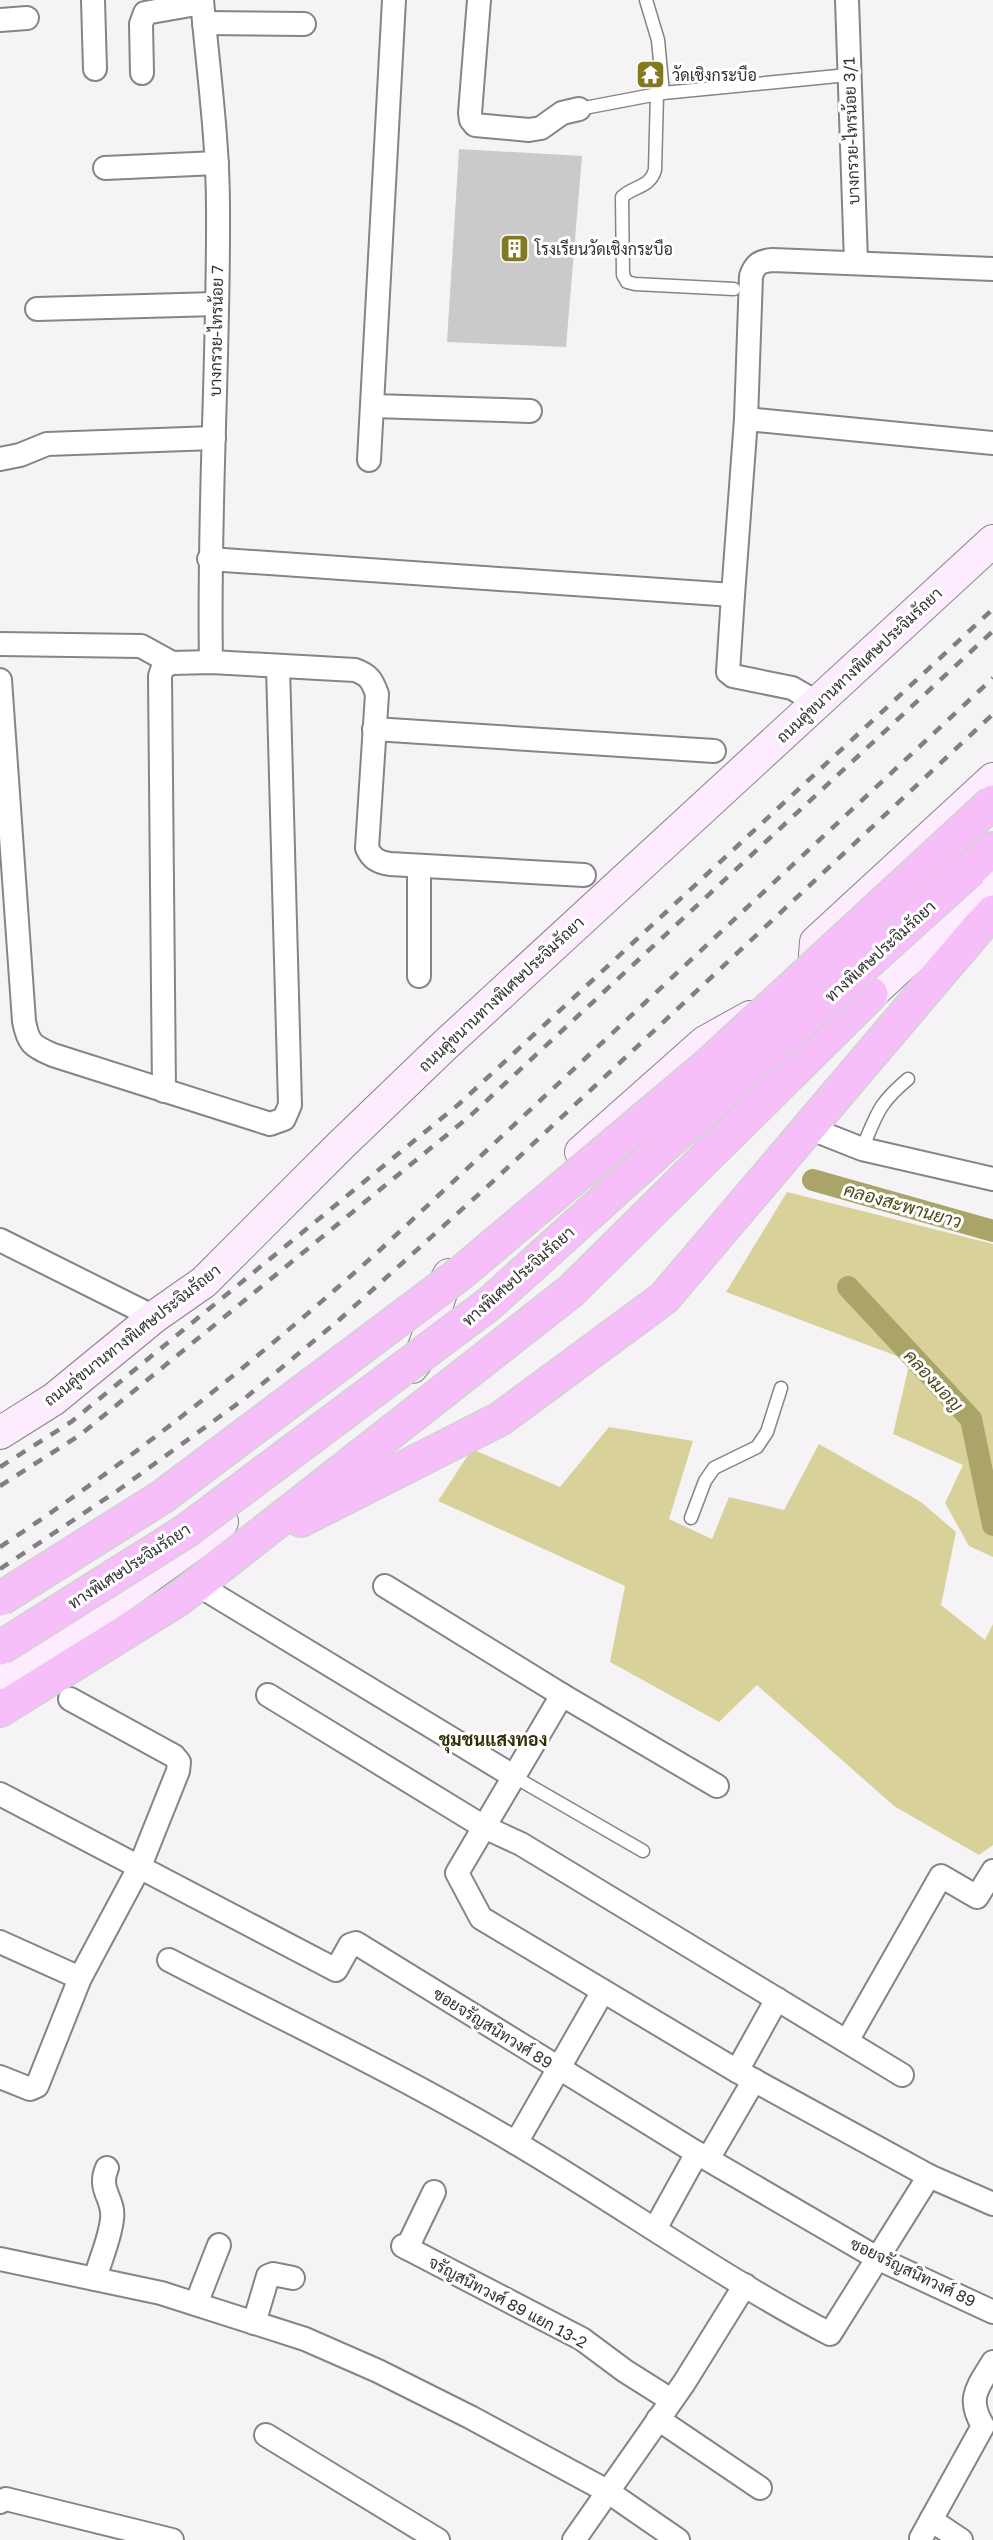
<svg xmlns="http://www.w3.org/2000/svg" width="993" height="2540" font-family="'Golos Text',Sarabun,sans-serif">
	<rect width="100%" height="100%" fill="#f6f3f6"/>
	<g fill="#d8d29a">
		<path d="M787,1192L993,1244V1557L969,1546L945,1503L963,1465L893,1434L910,1361L726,1292Z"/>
		<path d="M609,1427L693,1441L669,1519L712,1539L729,1497L784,1510L819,1444L921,1502L956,1532L941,1605L985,1640L993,1624V1845L979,1855L894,1806L757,1685L719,1722L610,1662L625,1586L438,1501L472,1449L560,1487Z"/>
	</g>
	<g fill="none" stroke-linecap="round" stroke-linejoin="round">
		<g stroke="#aaa469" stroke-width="22">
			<path d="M813,1180L993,1231"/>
			<path d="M848,1287L971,1419L993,1525"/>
		</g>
	</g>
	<path fill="#ccc9cc" d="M459,149L582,156L566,347L447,342Z"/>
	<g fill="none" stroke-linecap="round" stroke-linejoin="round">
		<defs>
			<g id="service">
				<path d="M646,0L658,40L663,93L848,75"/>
				<path d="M657,94L655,170C650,188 633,186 622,197L623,275L627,282L635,284L734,289"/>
				<path d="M579,109L663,93"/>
				<path d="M862,1149C877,1114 878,1104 908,1079"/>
				<path d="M691,1518L705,1481L714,1468L757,1447L767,1432L781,1388"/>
				<path d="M513,1776L643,1851"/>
			</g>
			<g id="minor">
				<path d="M93,0L95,69"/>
				<path d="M202,0C208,69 218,139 218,208C219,359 208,510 211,662"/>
				<path d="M479,0L470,113L471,120L475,125L529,130L541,128L562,113L579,109"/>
				<path d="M847,0L856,262"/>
				<path d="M0,20L27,18"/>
				<path d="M204,23L304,24"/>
				<path d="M142,73L141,24L145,13L202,3"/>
				<path d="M105,168L217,163"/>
				<path d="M37,309L216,304"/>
				<path d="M373,406L530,411"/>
				<path d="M746,419L993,443"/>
				<path d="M0,459L20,455L47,444L214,438"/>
				<path d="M369,460L394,0"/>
				<path d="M209,559L733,595L746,419L751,276C755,264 760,261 773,260L993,269"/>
				<path d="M733,595L728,672L733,676L792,688L818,703"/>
				<path d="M0,644L141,646L172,663"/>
				<path d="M0,680L24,1021C28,1043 32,1046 53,1055L270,1124L284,1119L290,1105L278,667"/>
				<path d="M374,729L714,751"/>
				<path d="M419,976V866"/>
				<path d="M164,1091L160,676L163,667L172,663L211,662L355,670C369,675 372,680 377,694L367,848C372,859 378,862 390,864L584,875"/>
				<path d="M809,1128L862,1149L993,1179"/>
				<path d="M0,1240L154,1317"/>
				<path d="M385,1586L562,1695L717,1786"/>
				<path d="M208,1591L513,1776"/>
				<path d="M268,1695L484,1827L521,1844L902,2075"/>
				<path d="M562,1695L457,1873L481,1918L737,2071L929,2176L993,2204"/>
				<path d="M0,1794L336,1970L350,1945L356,1943L697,2153L877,2258L993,2312"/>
				<path d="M0,1942L80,1978"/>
				<path d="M169,1960C285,2020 403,2076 516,2143C621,2205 721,2277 830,2334L929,2176"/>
				<path d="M847,2041L941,1876L977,1897L993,1871"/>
				<path d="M737,2071L777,1999"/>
				<path d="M0,2077L30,2089L37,2086L80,1978L140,1866L178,1771L179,1762L174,1756L70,1699"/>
				<path d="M516,2143L603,1991"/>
				<path d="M708,2159L754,2080"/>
				<path d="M655,2229L697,2153"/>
				<path d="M403,2246L582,2339L625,2371L671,2400"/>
				<path d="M407,2248L434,2192"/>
				<path d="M0,2259L161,2293L305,2339L378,2371L470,2417L607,2491L678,2540"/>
				<path d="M95,2279C100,2260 110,2239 112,2219C115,2199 97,2190 107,2168"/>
				<path d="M196,2304L219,2245"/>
				<path d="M254,2323L268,2276L273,2274L293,2278"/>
				<path d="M658,2419L760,2488"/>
				<path d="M266,2435L438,2540"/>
				<path d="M0,2502L6,2499L172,2540"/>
				<path d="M931,2520L961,2540"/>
				<path d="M921,2538L983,2426C966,2398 978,2387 993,2362"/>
				<path d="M574,2540L684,2383L745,2285"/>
			</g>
			<g id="secondary">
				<path d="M826,981L814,968L816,942L993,779"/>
				<path d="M846,990L871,994L993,881"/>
				<path d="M581,1152L705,1042L750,1017"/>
				<path d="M412,1367C433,1343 432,1304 449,1275"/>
				<path d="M0,1433L54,1399L154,1317L204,1282L341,1145L443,1047L993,541"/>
				<path d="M0,1673C77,1626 152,1578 222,1522"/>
			</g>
			<g id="motorway">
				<path d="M971,869L993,849"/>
				<path d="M301,1520L500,1419L664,1298L979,927L993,912"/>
				<path d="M0,1710L177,1600L571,1291L871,994"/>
			</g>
		</defs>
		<use href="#service" stroke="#868486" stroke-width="15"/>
		<use href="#minor" stroke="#868486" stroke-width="26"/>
		<use href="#secondary" stroke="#868486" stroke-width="34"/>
		<use href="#motorway" stroke="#d2d2d2" stroke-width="36"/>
		<use href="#service" stroke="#fff" stroke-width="12"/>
		<use href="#minor" stroke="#fff" stroke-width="22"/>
		<use href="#secondary" stroke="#fcecfe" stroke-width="32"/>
		<use href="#motorway" stroke="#f6bffa" stroke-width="33"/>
		<g stroke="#817f81" stroke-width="4.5" stroke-dasharray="10 10" stroke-linecap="butt">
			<path d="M0,1467L71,1422L459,1104L993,609"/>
			<path d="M0,1486L80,1435L470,1116L993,631"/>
			<path d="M0,1547C135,1458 261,1357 381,1249L993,678"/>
			<path d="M0,1569L117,1491L244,1399L339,1320L489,1185L993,714"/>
		</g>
		<defs>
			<g id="motorway-bridge">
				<path d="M0,1599L162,1497L462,1272L708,1065L993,802"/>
				<path d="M0,1648L186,1531L489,1304L971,869"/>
			</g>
		</defs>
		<use href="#motorway-bridge" stroke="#d2d2d2" stroke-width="36" stroke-linecap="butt"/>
		<use href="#motorway-bridge" stroke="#f6bffa" stroke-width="33"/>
	</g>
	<defs>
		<symbol id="temple-square" viewBox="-11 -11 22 22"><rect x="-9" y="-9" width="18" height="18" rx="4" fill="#83791e" stroke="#fff"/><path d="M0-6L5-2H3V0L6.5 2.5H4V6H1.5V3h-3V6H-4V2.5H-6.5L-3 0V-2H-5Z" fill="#fff"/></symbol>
		<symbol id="building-square" viewBox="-11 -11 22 22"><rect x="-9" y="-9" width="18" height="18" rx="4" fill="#83791e" stroke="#fff"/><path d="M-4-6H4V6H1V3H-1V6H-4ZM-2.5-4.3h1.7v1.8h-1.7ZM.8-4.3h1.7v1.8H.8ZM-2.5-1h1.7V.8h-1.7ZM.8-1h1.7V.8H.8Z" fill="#fff"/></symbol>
	</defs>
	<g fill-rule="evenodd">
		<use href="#temple-square" x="634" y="58" width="33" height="33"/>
		<use href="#building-square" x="498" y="232" width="33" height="33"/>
	</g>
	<g text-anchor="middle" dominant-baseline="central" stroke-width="6" stroke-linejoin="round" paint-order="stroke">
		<g font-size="16" fill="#333233" stroke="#fff" text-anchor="start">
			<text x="672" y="75">วัดเชิงกระบือ</text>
			<text x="535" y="249">โรงเรียนวัดเชิงกระบือ</text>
		</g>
		<g font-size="16" fill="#333233" stroke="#fff">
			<text transform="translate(851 131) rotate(-92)">บางกรวย-ไทรน้อย 3/1</text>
			<text transform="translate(216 331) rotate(-89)">บางกรวย-ไทรน้อย 7</text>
			<text transform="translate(859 665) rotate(-43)">ถนนคู่ขนานทางพิเศษประจิมรัถยา</text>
			<text transform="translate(880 951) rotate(-42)">ทางพิเศษประจิมรัถยา</text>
			<text transform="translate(501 994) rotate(-43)">ถนนคู่ขนานทางพิเศษประจิมรัถยา</text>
			<text transform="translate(518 1276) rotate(-41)">ทางพิเศษประจิมรัถยา</text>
			<text transform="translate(132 1335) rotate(-38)">ถนนคู่ขนานทางพิเศษประจิมรัถยา</text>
			<text transform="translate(129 1566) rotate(-33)">ทางพิเศษประจิมรัถยา</text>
			<text transform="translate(493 2028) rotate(32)">ซอยจรัญสนิทวงศ์ 89</text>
			<text transform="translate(913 2272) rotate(26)">ซอยจรัญสนิทวงศ์ 89</text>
			<text transform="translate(508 2302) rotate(28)">จรัญสนิทวงศ์ 89 แยก 13-2</text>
		</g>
		<g font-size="18" font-style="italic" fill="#4d481a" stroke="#fff">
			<text transform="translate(903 1205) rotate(16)">คลองสะพานยาว</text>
			<text transform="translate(934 1380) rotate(47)">คลองมอญ</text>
		</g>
		<g font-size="18" font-weight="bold" fill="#322d01" stroke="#fff">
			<text x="493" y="1739">ชุมชนแสงทอง</text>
		</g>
	</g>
</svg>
